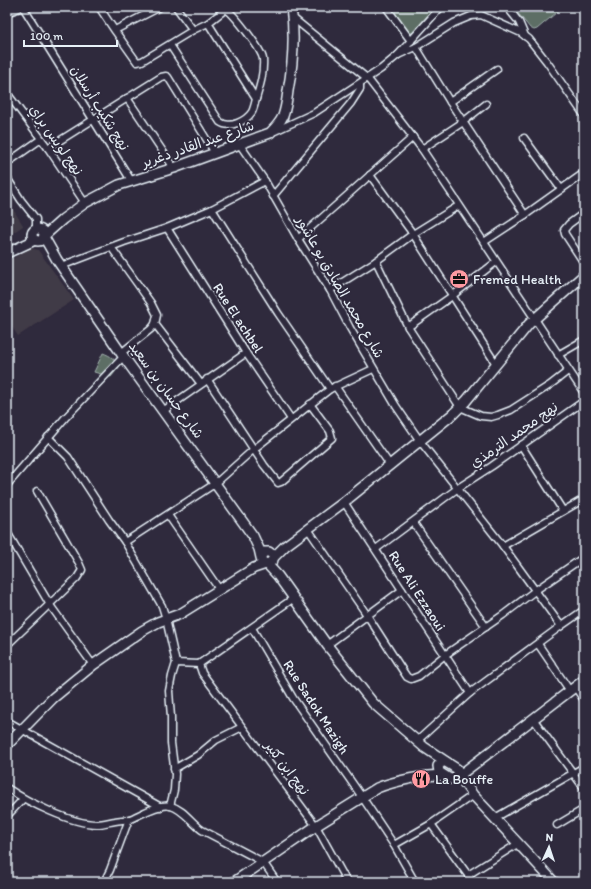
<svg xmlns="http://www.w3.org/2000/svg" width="591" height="889" font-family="Itim,'Playpen Sans Arabic',sans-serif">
	<rect width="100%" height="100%" fill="#2f2a3d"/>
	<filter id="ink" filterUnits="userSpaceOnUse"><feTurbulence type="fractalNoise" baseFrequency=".025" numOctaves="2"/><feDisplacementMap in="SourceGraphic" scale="8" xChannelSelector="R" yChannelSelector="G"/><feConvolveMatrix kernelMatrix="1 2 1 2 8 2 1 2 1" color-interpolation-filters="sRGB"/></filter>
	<g filter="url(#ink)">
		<g fill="#413a46">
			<path d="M7,200L23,225V226L7,237Z"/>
			<path d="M30,248L38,250L74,300L18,336L7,320V262Z"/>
		</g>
		<g fill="#5d6e65" stroke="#a2b0ae">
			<path d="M390,7H435L412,33L408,32Z"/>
			<path d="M513,7H563L537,29L534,30L530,28Z"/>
			<path d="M103,353C111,356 115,359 119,367L111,377L94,372Z"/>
		</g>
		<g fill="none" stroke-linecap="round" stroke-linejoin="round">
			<defs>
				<g id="street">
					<path d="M23,7L132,182"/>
					<path d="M99,7L115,31L137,62L142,61L193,30L208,23L226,9V7"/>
					<path d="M176,7L193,30"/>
					<path d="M386,7L411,41"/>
					<path d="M507,7L519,22L525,36"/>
					<path d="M226,9C234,14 262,50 263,59C264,73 260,86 256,99"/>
					<path d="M293,18L368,79L422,149L584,393"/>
					<path d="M117,29L160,7"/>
					<path d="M170,45L220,122C230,129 246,121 252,112C254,108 255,103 256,99L208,23"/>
					<path d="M416,47L450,102L525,215"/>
					<path d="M398,55L416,47L454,23L471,16L481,15L521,33L529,39L547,62L584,115"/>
					<path d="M7,93L48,148L85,203"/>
					<path d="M127,98L174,168"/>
					<path d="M450,102L497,69"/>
					<path d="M275,131L314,113L381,69L398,55L441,7"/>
					<path d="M524,138L561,189"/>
					<path d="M240,145L265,181L298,239L330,290L350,328L396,406L420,441L503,546L561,626"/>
					<path d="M48,148L161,77L166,76L168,77L215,153"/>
					<path d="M422,149L463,122L486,104"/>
					<path d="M7,163L41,139"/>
					<path d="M370,175L413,234L496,364"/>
					<path d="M7,178L21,200L36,219V229"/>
					<path d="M273,196L351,103L360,89V84"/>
					<path d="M212,209L278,313L330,389"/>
					<path d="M584,213L569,224L564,230L565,234L584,263"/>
					<path d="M167,228L246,353L291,419"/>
					<path d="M298,239L413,137"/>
					<path d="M484,242L525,215L584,173"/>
					<path d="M111,247L151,303L157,315L155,324L151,329L121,353"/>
					<path d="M376,261L413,234L458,206"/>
					<path d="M61,266L124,242L167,228L212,209L265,181"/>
					<path d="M330,290L376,261L408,327L460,407L481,416L491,417L498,415L511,410L550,385L568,371"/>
					<path d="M155,324L201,384"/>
					<path d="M408,327L452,296L496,262"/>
					<path d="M558,355L584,340"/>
					<path d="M207,379L264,465L278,483L281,482L332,438L330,431L310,404"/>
					<path d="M335,386L390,465"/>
					<path d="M163,411L246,353"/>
					<path d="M48,437L68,457L109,520L125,542L162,606L166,619L176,663L172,676L169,691L171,717V743L175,774L174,790L170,806"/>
					<path d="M521,445L563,511"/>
					<path d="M7,485L65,418L124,356"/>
					<path d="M344,502L470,693"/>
					<path d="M168,515L219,589"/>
					<path d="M413,522L486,627"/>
					<path d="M308,529L367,615L403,671L407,677L411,679L419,676L445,655L503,615L536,590L584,557"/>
					<path d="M7,532L50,605L93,665"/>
					<path d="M125,542L216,483L254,449L330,389L373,369"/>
					<path d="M503,546L584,499"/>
					<path d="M376,549L458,488L492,466L584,401"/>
					<path d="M294,598L199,664L202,673L316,826L347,882"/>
					<path d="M252,628L293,698L362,797L394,845L415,882"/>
					<path d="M538,644L570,691"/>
					<path d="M7,645L77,578L82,570L79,563L37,491"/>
					<path d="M327,645L402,590"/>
					<path d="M176,663L199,664"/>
					<path d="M575,687L584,700"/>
					<path d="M534,720L584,788"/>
					<path d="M7,721L161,807"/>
					<path d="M417,741L470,693L561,626L584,610"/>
					<path d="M174,769L198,755L216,740L242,727"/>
					<path d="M7,788C28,802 71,824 97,824C103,824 109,822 115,821C120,820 125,820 130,819C140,815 159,803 171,806C183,809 192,823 202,830L263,862L277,882"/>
					<path d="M7,816L23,799"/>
					<path d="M495,818L584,767"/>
					<path d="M431,824L473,882"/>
					<path d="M557,825L584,809"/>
					<path d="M394,845L431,824L473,795"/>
					<path d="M468,875L519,843"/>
					<path d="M104,882L110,870L129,819"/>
				</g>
				<g id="secondary">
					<path d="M7,11L18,7"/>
					<circle cx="38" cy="235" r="6"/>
					<path d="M44,236L63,219L85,203L119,185L174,168L270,133C275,128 280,123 283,116C286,108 287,99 288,91C293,64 295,35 291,7"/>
					<path d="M44,237L57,260L121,353L253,536L259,549L262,562L268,564L273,560V555L269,552H264L261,556"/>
					<path d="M7,253L35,240"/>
					<path d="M274,557L285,546L344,502L453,414L466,401L529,324L584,275"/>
					<path d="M267,564L278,576L327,645L373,703L424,747L448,763"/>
					<path d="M7,745L53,698L93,665L142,631L158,622L180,614L254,568L266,564"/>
					<path d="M442,762H446L457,769L459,775L456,778L450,779L439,772L438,766Z"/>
					<path d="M459,772L465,784L473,795L554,882"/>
					<path d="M456,778L584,680"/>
					<path d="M234,882L316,826L377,788C392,782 429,773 444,776"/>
				</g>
			</defs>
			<use href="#street" stroke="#e8f1f8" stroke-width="9"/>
			<use href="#secondary" stroke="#e8f1f8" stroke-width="12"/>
			<use href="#street" stroke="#2f2a3d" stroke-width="6"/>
			<use href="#secondary" stroke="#2f2a3d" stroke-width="9"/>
		</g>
	</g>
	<defs>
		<symbol id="office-disc" viewBox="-11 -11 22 22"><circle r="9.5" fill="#ff9aa2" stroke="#2f2a3d"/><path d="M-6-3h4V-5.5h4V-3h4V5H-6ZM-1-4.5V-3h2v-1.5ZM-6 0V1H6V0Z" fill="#111"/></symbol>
		<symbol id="restaurant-disc" viewBox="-11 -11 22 22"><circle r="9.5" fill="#ff9aa2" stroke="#2f2a3d"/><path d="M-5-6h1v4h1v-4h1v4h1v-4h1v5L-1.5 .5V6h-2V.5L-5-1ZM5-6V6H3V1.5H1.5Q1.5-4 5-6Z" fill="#111"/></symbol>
	</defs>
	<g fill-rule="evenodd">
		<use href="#office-disc" x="448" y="268" width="22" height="22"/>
		<use href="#restaurant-disc" x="410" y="768" width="22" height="22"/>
	</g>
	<g text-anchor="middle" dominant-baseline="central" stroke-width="4" stroke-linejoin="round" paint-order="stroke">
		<g font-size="14" fill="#e8f1f8" stroke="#2f2a3d">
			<text transform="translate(100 108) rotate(58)">نهج شكيب أرسلان</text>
			<text transform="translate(56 140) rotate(55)">نهج لويس براي</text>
			<text transform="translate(198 144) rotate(-19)">شارع عبد القادر دغرير</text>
			<text transform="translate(340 287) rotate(60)">شارع محمد الصادق بو عاشور</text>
			<text transform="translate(238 318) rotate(57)">Rue El achbel</text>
			<text transform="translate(166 390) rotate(54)">شارع حسان بن سعيد</text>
			<text transform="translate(514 435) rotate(-35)">نهج محمد الترمذي</text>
			<text transform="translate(417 591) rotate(57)">Rue Ali Ezzaoui</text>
			<text transform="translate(316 707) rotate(57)">Rue Sadok Mazigh</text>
			<text transform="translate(287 768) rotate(53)">نهج ابن كثير</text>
		</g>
		<g font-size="14" fill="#e8f1f8" stroke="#2f2a3d" text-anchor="start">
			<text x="473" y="279">Fremed Health</text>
			<text x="435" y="779">La Bouffe</text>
		</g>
	</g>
	<rect width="591" height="889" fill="none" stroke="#2f2a3d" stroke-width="24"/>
	<rect x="12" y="12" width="567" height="865" fill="none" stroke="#e8f1f8" stroke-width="1.5" filter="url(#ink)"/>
	<g transform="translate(549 847) rotate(3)" stroke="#2f2a3d" stroke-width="3" paint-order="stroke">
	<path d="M0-3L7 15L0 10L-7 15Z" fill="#e8f1f8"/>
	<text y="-6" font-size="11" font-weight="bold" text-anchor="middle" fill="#e8f1f8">N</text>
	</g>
	<path d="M24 40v6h93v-6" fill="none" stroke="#e8f1f8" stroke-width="2"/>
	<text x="30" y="40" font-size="12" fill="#e8f1f8" stroke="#2f2a3d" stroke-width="3" paint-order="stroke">100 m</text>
</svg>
